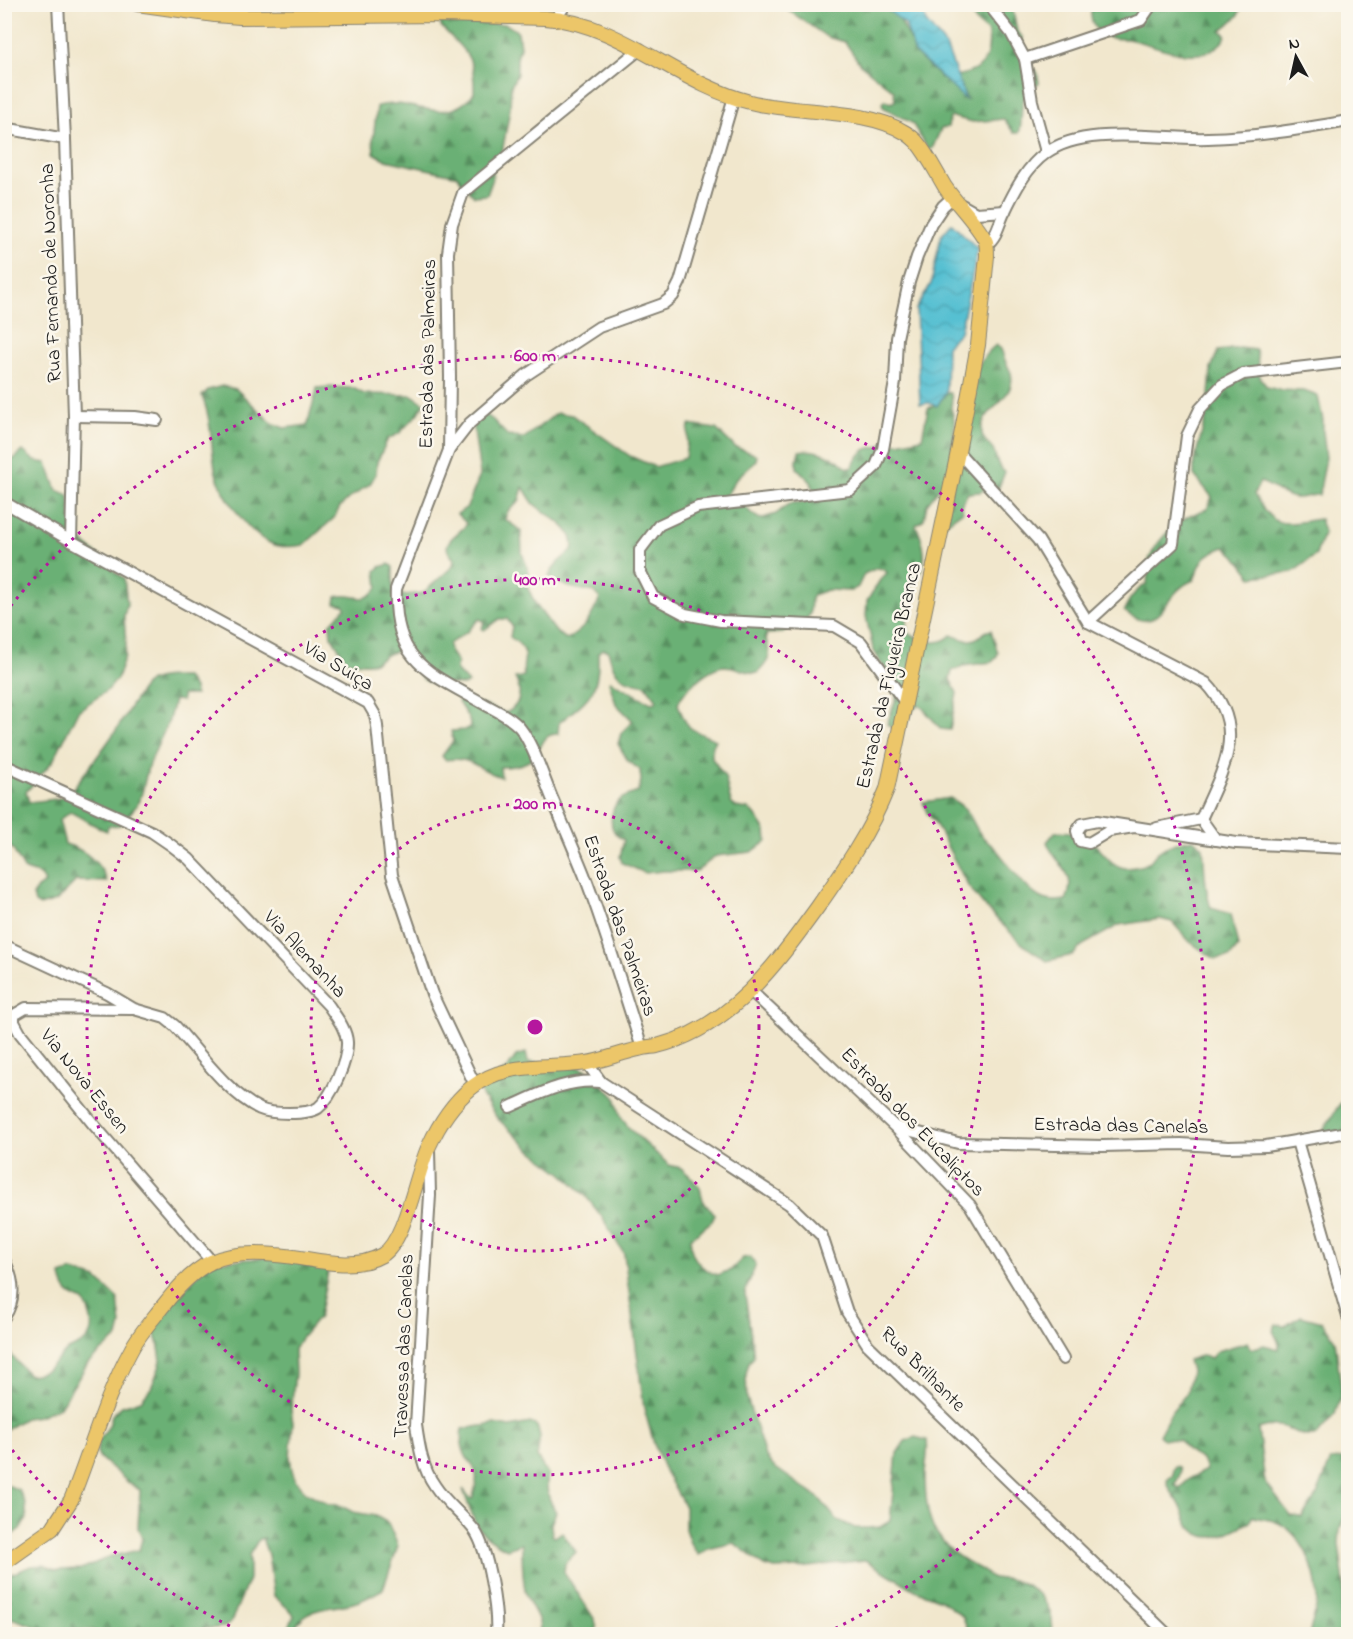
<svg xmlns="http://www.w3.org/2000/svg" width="1353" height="1639" font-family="'Indie Flower',sans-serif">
	<defs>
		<pattern id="forest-firs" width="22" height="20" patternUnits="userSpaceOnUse" patternTransform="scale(1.5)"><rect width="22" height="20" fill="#6bb074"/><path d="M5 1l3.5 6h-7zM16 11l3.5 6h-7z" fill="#578e5e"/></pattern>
		<pattern id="water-waves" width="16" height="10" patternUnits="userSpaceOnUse" patternTransform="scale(1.5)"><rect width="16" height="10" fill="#56c0d2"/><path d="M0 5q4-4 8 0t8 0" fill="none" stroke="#4aa4b4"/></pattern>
	</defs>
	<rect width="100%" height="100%" fill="#fbf7ec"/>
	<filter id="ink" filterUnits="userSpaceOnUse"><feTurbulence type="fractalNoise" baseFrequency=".0167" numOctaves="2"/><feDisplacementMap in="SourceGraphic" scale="12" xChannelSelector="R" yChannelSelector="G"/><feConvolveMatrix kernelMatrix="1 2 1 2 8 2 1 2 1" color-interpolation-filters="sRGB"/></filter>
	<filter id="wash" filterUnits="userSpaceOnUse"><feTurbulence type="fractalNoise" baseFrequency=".008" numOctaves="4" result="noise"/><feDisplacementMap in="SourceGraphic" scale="24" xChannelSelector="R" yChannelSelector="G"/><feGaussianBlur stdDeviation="1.35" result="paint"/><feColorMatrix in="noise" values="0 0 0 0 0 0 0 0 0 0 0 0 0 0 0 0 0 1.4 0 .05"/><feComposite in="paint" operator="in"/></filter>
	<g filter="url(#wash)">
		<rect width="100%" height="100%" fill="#f1e7cd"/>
		<g fill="url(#forest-firs)" stroke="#446648" stroke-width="1.5" fill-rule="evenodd">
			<path d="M781,5H886L898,16L917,55L941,78C972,74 993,70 988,32L978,24L965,5H1012L1017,31L1023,38L1021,49L1027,67L1037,71L1039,83C1035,86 1030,88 1028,91C1018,104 1024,120 1019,133H1014L1004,119L973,122L953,117L950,118L948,127L941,129L932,149H928L912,123L883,107L882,103L885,100L890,103L895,101L894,91L860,64L845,42L827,37Z"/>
			<path d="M1092,5H1242L1238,16L1221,31L1226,34C1225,41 1223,41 1219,45C1195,67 1155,44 1128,39C1121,38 1112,40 1105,36C1092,30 1089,17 1092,5Z"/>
			<path d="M440,22L506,24L518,32L520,47L517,59V74L511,86L510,109L501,159L493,169L492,181L487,195L474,196L464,186L458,176L386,160L374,153L373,140L377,106C387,104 396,103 405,105C433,110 454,119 474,93C475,53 465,53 441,26Z"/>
			<path d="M996,345C1003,348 1002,354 1005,360C1006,364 1010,369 1011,373C1018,402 973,411 983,437C985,442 989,444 992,448C997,456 996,466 1005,472L998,489L993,485L980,492L968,493L961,505L963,511L945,524V484L943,483L927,504L924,519L916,525C922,539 928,555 921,570C917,577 912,583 909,591C906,604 906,619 908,633C921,640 939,648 951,635C960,638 969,643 977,638C983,634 984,631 991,630L998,653L996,658L992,662L963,666L952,671L950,679L957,693L950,730L941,729L920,705L914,709L901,732L896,731L887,724L896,699V683L893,674L882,665L873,649L866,616L867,601L880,580L887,573L885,570L877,568L864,574L858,587L851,591L827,590L813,595L811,599L810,614L802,626L791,625L783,633L766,634C766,655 777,652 758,673C746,673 737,667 725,666C710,666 682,691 678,704C688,732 690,729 716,740L712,748V758L725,777L731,803L736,807L748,809L754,813L766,831L767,841L752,852L716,856L697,871H663L645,873L622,863L620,857L624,840C621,838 618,837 616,834C608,825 611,806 621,799C625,796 633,794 638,792L641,781L640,770L628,761L618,744L621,733L633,721L616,704L609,682L611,681L651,703L656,702L657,700L646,685C620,681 614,676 608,650L602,649L598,653C600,695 588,698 559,723L558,734C542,734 544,745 535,755C528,765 511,767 500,767L501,777C477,770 473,756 445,760L442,756L453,741L451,731L465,730L470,726L469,719L458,702L461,697L506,713C521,705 522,692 515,678L524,676C520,657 535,654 510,637L512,626L507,619H499L484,630L482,629L484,621L479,619L467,632L449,644L450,651L457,662L456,670L468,683L465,685C454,684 439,685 428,682C414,677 415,656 400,652C391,650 383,658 375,662C366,665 355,662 347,661L331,636L330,624L345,608L344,605L335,603L336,597C353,591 364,608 378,587L376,571L380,567L389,564L393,567V593L395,596L423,593L453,566L454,559C436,542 458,536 467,524L457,514L467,507L480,475L473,423L486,415L493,420L508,436L524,438L557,413L572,415L630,456L655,467L685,458L689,425L716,429L735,447L757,455L756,460L736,479L725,498L739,500L752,514L760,519L776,514L790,503L805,502L815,497L811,482L797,468V459L799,451C811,448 828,454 839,461C844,465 845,468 852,468C855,461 860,452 867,449C875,446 879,449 885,442L898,443L922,438L928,408L936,405L948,392L951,394L952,399L951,408L955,423L951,451C961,418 968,365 996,345ZM523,487C527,493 530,499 534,504C547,516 578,528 572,550L557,563L549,576C563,588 577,589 595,592L600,598C592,616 585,630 567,639L557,633L536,605L527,586L528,569L522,553L521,531L505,519L508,511L519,502Z"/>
			<path d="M1240,348L1256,350L1260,377L1267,387L1279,390L1304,391L1318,396L1323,420V431L1326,458L1319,495C1312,495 1303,498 1295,498C1283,497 1272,485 1260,482L1254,494C1275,531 1282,524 1320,519L1324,532L1316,555L1293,572L1252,577L1235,555L1225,547C1202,555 1203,559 1194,580C1162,591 1162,641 1124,611C1129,598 1135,591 1147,584C1148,577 1147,567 1149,560C1159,534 1182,517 1207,509L1212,497L1194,475V461L1208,410L1211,369L1218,351Z"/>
			<path d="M222,386L236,389L272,423L284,428L308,425C309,412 315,401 317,388L329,387L353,388L364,394L412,395L424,403L419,413L408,424L400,433L388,439L377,462L376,474L370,484L348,499L340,507L334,518L304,545C293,547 278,548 268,542C247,532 222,494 216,473C212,457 212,439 209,422C208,413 205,404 202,396L208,390Z"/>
			<path d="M23,451L35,461L47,463L57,490L69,495L73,534L101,557L116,573L124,578L127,604L124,616L126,645L125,656L117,679L109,689L78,711L53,761L26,792L29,802L56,799L67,796C82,776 98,757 112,736C121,725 139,688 149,682C159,676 175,677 186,677L194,688L195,695H182V701L174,700L169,720L148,767L142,793L137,805L120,825L108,826L107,831C93,826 83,817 70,812L59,820L65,844C84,849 101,863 107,882L76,881L56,901L40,906L35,903L33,895L37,888L45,883C41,872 33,874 24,869L12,848L5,845L4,463L15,458Z"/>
			<path d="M950,798C969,810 967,811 977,829C981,837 989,843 996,849C1008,863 1027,893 1043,899C1051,902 1058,901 1066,900C1079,872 1055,865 1047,842L1055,832C1100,827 1101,866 1126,868C1132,868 1144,866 1149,862C1152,860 1154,855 1158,852C1168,844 1180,841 1193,839L1203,847C1205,867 1204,888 1211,908L1231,914L1238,947L1230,957L1215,959L1190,942L1172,922L1160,919L1119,925L1083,945L1073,955L1047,961L1022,944L984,906L968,886L935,823L927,813L923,802Z"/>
			<path d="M526,1053L528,1062L575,1065L587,1070L584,1079L602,1084L615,1097L621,1117L629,1128L669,1165L681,1168L690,1176L700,1188L704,1204L711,1209L715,1215L712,1221L691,1238C688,1256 702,1270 717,1275L731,1270L743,1258L750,1257L756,1264L745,1293L754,1357L749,1362L746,1374L747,1398L765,1456L773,1466L820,1499L836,1519L855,1528H867L880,1527L890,1521L897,1453L905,1441L915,1437L927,1440C929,1453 925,1464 925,1477C925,1492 927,1518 935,1531C950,1552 957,1557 980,1569C984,1571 987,1575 991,1577C997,1580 1006,1578 1013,1580C1038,1587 1056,1608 1052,1634H963L967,1628L963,1617L941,1600L917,1591L865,1560L800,1568L775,1569L764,1566L734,1543L708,1549L698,1555L690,1543L685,1529V1507L665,1471L654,1444L644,1408L624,1254L602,1217L585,1195L563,1174L532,1151L497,1118L482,1096L480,1086L507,1069L516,1056Z"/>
			<path d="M1348,1097V1135L1321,1134L1339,1105Z"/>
			<path d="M280,1257L316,1268L323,1267L327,1269L328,1272L319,1317L302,1337L294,1349L295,1374L291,1410L293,1423L290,1457L292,1470L296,1481L304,1491L328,1504L339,1505L353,1512L376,1516L388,1523L398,1546L383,1589C374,1594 364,1601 353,1603C331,1609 299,1606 293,1634H257C265,1624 273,1627 284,1630L289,1627L294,1616L292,1612L274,1596L268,1555L263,1541L264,1538L259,1539L249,1555V1579L231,1622L225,1627L203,1629L198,1634H98L93,1630H82L55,1633L5,1616L4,1577L31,1566L44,1565L56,1570L81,1569L112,1556L139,1550L142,1539L138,1528L140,1490L130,1484L100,1458L97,1452L98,1442L109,1426L112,1415L122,1406L141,1400L151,1388L159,1368L161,1361L158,1341L153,1330V1325L209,1262Z"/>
			<path d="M72,1271L97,1279L118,1299L121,1325L118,1337L88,1363L60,1407L39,1416L25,1418L5,1430V1348L29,1375C49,1373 51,1366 64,1353C70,1348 79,1346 85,1341C97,1330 90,1313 84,1301C69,1296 63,1291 61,1275Z"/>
			<path d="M1301,1316L1322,1322L1335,1340L1341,1387L1340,1399L1335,1414L1316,1436C1291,1439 1290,1418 1258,1429L1265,1482L1291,1516L1302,1517L1317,1495L1331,1460L1348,1458V1507L1340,1530L1339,1544L1344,1584L1341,1611L1342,1634H1309C1312,1623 1317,1610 1317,1598C1317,1570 1303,1532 1274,1521C1267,1519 1259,1519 1252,1516L1250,1522C1230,1531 1209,1548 1190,1527C1185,1521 1184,1512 1180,1505C1176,1496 1167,1490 1167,1480L1173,1475V1469L1175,1466L1179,1467C1182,1474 1178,1479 1174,1485L1179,1488L1191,1478L1206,1470L1202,1460L1188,1451L1180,1440L1163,1439L1159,1435L1172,1411L1187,1393L1191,1371L1188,1360L1204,1355L1211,1358L1217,1351L1248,1342L1251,1349L1264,1345L1279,1349V1343L1273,1331L1276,1324L1285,1326Z"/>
			<path d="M530,1423L537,1426L540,1436L537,1457L548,1475C545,1490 549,1500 556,1512L551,1524L552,1535L555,1537L562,1532L576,1552L565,1564L564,1572L595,1620L597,1628L594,1634H539C543,1618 530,1609 526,1594C522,1578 522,1560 522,1544L507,1549C474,1532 474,1522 463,1489L471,1499L473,1498C474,1490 478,1481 476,1474C475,1466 470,1464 467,1458C462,1450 460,1437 462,1429L494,1424L510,1427Z"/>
			<path d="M5,1484L19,1490L25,1503L27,1519L20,1529L5,1540Z"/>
		</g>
		<g fill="url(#water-waves)" stroke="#396e77" stroke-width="1.5">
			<path d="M881,5H921L926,22L946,46L966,100L915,53L905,24Z"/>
			<path d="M952,223L978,249L960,332L947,345L946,392L937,406L929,403L920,404L916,309L931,284L941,236Z"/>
		</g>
	</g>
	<g filter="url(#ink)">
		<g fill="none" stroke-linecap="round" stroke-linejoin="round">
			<defs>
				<g id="minor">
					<path d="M58,4L65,139L74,416L71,541"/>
					<path d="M988,4L1011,33L1025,59"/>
					<path d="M368,17V4"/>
					<path d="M556,18L566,4"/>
					<path d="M640,49L463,193L452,224L448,253L450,377L449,450L396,589C393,663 430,673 486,705C497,711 512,718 520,728C533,744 544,779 552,798C563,824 574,849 584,874C606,931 623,990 642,1048"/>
					<path d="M4,128L65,139"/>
					<path d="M1046,152L1032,101L1025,59L1141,20L1152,4"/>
					<path d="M962,205L976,213L1005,211"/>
					<path d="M987,244C997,237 999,223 1004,213C1014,192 1027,166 1046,153C1085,124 1161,140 1208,138C1255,137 1302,129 1348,121"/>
					<path d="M74,416L135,417L157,420"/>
					<path d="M449,450L470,423L526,375L599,327L663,304L673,296L680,282L734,97"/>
					<path d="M958,452L1038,540L1088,622L1206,683C1249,728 1223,770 1201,819"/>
					<path d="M4,502L71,541L368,703L375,715L377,726L392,875L432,994L475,1085"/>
					<path d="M1088,622L1173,544L1187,436L1200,409L1222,385L1243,374L1348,362"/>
					<path d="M905,702L861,642L834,626L721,621L685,614L653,597L640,571V550L659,525L698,507L850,490L876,466L883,449L895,382L897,338L909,282L917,257L931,224L943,206L953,197"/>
					<path d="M4,765L152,832L171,845L189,859L329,1006C336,1017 346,1028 347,1042C348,1060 332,1097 318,1108C307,1115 271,1114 260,1109C227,1093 199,1052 175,1026L165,1018L134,1009L107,993L4,945"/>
					<path d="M1201,819L1216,840"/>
					<path d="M1134,827L1109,831L1089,843L1080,841L1077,831L1082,824L1097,821L1236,843L1348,848"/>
					<path d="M1157,828L1201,819"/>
					<path d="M751,991L895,1127L970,1205L1063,1359"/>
					<path d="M132,1009L26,1008L14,1015V1022L20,1033L94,1125L212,1262"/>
					<path d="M587,1063L601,1082L789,1204L822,1236L847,1312L868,1345L1167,1634"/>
					<path d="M510,1107C539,1094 569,1078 601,1082"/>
					<path d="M896,1127L958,1143L1103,1146L1181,1144L1228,1147L1266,1146L1348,1132"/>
					<path d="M1297,1141L1348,1317"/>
					<path d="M429,1150L430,1195L416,1425C419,1446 422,1468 435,1486C446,1503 463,1515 475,1531C488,1550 498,1611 496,1634"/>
					<path d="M4,1260C14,1279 17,1298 4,1317"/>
				</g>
				<path id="major" d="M4,1563L52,1529L71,1500C91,1451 105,1397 131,1350C139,1334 152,1320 163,1306C176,1289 191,1272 211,1262C230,1253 256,1253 276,1255C310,1257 351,1273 382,1255C406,1241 416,1172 429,1146C439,1124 453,1103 471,1088C504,1061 548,1069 587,1063C604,1060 621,1053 639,1049C645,1047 651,1047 657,1046C730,1028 775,966 817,908C843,871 870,832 887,789L958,452L978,345L987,256C987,251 987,246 986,242C980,227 955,202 945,187C936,172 928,155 916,141C913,138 909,135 906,133C867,108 796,114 750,102C677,84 622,23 545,18L443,15L240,17L215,15L137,4"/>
			</defs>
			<use href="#minor" stroke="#868274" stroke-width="14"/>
			<use href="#major" stroke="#868274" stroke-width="16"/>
			<use href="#minor" stroke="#fff" stroke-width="10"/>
			<use href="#major" stroke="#ecc669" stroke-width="14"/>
		</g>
	</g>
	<g fill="none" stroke="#b5179e" stroke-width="3" stroke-dasharray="3 6">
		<circle cx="535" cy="1027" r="224"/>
		<circle cx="535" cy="1027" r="448"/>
		<path d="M246 1634A672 672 0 0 1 5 1441M5 613A672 672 0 1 1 824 1634"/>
	</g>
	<g text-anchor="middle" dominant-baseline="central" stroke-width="5" stroke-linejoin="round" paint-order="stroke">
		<g font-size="20" fill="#1c1c1c" stroke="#fbf7ec">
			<text transform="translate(52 273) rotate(-92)">Rua Fernando de Noronha</text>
			<text transform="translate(429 354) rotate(-89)">Estrada das Palmeiras</text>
			<text transform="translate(338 667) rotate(31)">Via Suiça</text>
			<text transform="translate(890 676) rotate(-77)">Estrada da Figueira Branca</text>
			<text transform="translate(619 926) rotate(71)">Estrada das Palmeiras</text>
			<text transform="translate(304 955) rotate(47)">Via Alemanha</text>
			<text transform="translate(84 1082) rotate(51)">Via Nova Essen</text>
			<text transform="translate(912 1123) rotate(46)">Estrada dos Eucaliptos</text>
			<text transform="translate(1121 1127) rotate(1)">Estrada das Canelas</text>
			<text transform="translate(405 1346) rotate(-88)">Travessa das Canelas</text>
			<text transform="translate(922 1370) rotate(45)">Rua Brilhante</text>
		</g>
	</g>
	<circle cx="535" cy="1027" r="9" fill="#b5179e" stroke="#fbf7ec" stroke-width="3"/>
	<g font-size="18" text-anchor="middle" font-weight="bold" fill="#b5179e" stroke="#fbf7ec" stroke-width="5" stroke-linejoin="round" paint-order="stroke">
		<text x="535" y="361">600 m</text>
		<text x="535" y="585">400 m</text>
		<text x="535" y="809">200 m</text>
	</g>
	<rect width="1353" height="1639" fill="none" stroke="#fbf7ec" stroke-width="24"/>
	<g transform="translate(1296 57) rotate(352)" stroke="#fbf7ec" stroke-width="4.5" paint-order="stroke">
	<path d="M0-4.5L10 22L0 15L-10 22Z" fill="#1c1c1c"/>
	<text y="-9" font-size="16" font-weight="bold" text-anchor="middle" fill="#1c1c1c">N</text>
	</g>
</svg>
